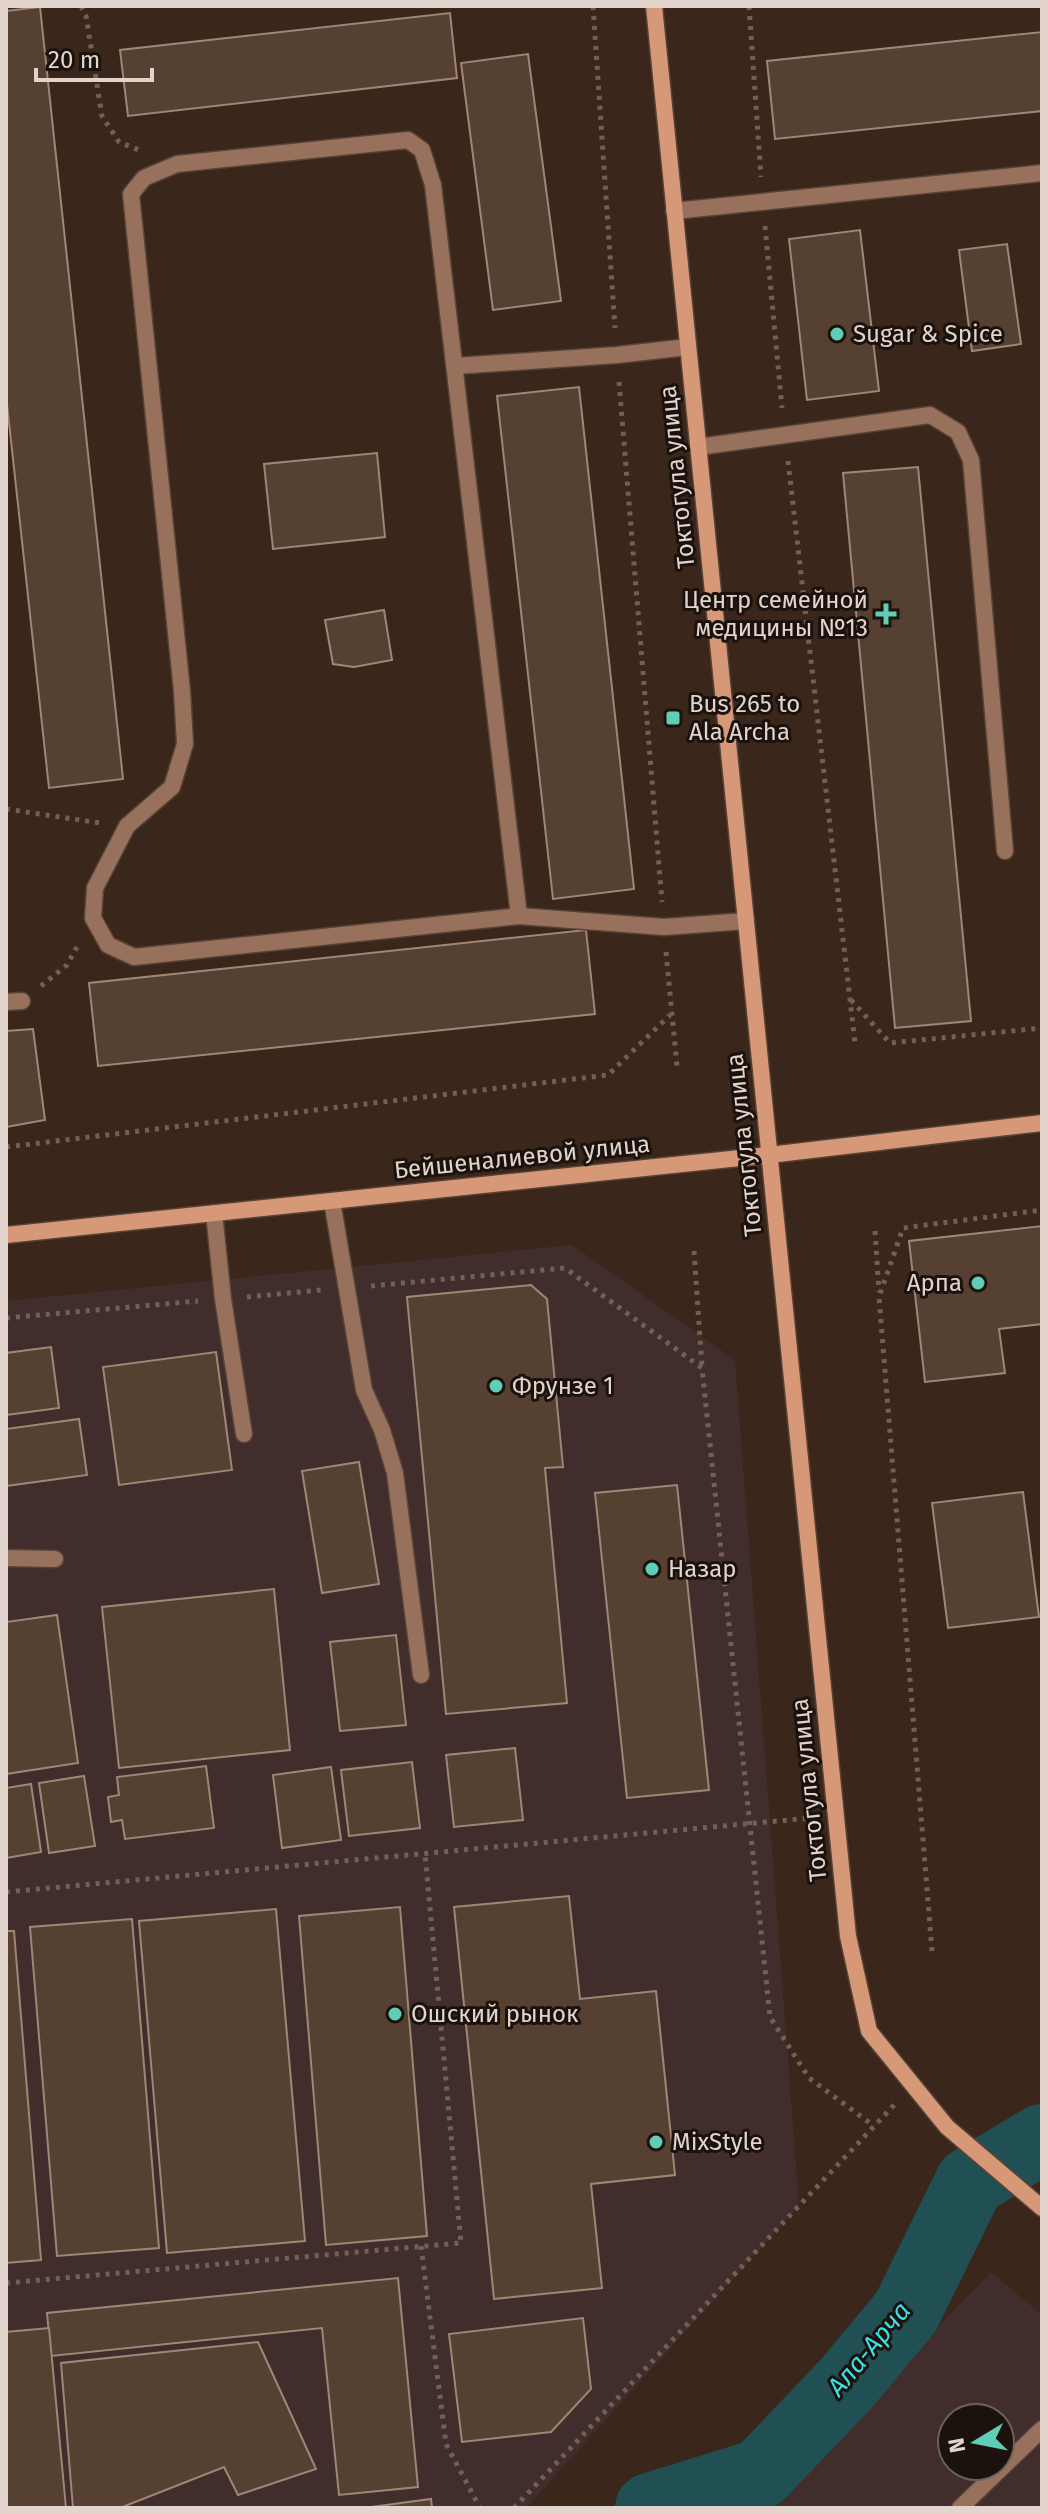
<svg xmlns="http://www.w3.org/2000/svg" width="1048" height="2514" font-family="'Fira Sans',sans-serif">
	<rect width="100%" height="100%" fill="#3b261b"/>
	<g fill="#422d2d" fill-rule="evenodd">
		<path d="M572,1245L735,1360L799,2206L526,2508H6V1301Z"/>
		<path d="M991,2272L1042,2315V2508H762ZM952,2418H1000V2466H952Z"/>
	</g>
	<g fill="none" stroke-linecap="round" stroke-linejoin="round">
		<path stroke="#205053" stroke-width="70" d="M650,2508L760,2474L846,2384L906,2312L970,2182L1042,2139"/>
	</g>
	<g fill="#564032" stroke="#9f8676" stroke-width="2">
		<path d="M40,7L123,779L49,788L6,395V11Z"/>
		<path d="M450,13L457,78L128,116L120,50Z"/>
		<path d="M1042,32V111L775,139L767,61Z"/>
		<path d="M528,54L561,301L493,310L461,63Z"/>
		<path d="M860,230L879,391L807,400L789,239Z"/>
		<path d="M1007,244L1021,344L972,351L959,250Z"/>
		<path d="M579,387L634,889L553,899L497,396Z"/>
		<path d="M377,453L385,537L273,549L264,464Z"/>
		<path d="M918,467L971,1021L895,1028L843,473Z"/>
		<path d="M384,610L392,660L354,667L333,664L325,620Z"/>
		<path d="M586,930L595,1014L98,1066L89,983Z"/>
		<path d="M33,1029L45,1120L6,1127V1031Z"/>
		<path d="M1042,1226V1324L999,1329L1005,1373L925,1382L909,1241Z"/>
		<path d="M531,1285L547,1299L563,1467L545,1468L567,1703L446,1714L407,1297Z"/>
		<path d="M51,1347L59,1408L6,1415V1353Z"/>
		<path d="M216,1352L232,1470L119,1485L103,1367Z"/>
		<path d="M79,1419L87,1475L6,1486V1429Z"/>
		<path d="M359,1462L379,1584L322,1593L302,1471Z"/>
		<path d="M677,1485L709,1790L627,1798L595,1493Z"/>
		<path d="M1023,1492L1039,1617L948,1628L932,1503Z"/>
		<path d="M274,1589L290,1750L119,1768L102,1607Z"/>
		<path d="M57,1615L78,1763L6,1774V1622Z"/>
		<path d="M396,1635L406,1725L340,1731L330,1642Z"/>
		<path d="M515,1748L523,1820L454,1827L446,1755Z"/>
		<path d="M412,1762L420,1828L349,1836L341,1770Z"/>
		<path d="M206,1766L214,1828L125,1839L122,1820L111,1822L108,1797L119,1795L117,1777Z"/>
		<path d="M331,1767L341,1840L282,1848L273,1775Z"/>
		<path d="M84,1776L95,1846L49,1853L39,1783Z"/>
		<path d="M31,1784L41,1852L6,1858V1788Z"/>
		<path d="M569,1896L580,1999L656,1991L675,2175L591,2184L602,2288L494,2299L454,1907Z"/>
		<path d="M400,1907L427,2236L326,2245L299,1916Z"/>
		<path d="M276,1909L305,2241L167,2253L139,1921Z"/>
		<path d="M132,1919L159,2248L57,2256L30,1927Z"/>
		<path d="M6,1931H14L41,2260L6,2263Z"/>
		<path d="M398,2278L418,2487L339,2495L322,2328L51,2356L47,2313Z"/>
		<path d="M583,2318L591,2389L551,2432L462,2442L449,2334Z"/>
		<path d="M49,2328L66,2508H6V2332Z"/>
		<path d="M258,2342L316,2469L238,2495L224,2467L120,2508H73L61,2363Z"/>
		<path d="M431,2499L432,2508H364Z"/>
	</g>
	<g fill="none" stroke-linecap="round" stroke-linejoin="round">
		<defs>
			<g id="lane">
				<path d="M674,211L1042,173"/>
				<path d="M455,366L617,355L688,347"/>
				<path d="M698,447L930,415L958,432L971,460L1005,851"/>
				<path d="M519,916L433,185L422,150L408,140L177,164L144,178L131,194L182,691L185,744L172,787L127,826L95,888L93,918L108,945L134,957L519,916L664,927L746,921"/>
				<path d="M6,1002L22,1001"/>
				<path d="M332,1201L364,1390L382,1430L395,1473L421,1675"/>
				<path d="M214,1213L223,1299L244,1434"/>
				<path d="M6,1558L55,1559"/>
				<path d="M960,2508L1042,2429"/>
			</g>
			<g id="secondary">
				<path d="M654,6L848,1936L869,2031L947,2127L1042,2208"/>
				<path d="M6,1235L769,1155L1042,1123"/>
			</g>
		</defs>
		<use href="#lane" stroke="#564237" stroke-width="19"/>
		<use href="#secondary" stroke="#564237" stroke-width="19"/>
		<g stroke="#726056" stroke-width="5" stroke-dasharray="4 6" stroke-linecap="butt">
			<path d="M81,6L86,16L102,116L119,142L139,150"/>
			<path d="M593,6L615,328"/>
			<path d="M749,6L761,177"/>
			<path d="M765,226L782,408"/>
			<path d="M619,382L662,902"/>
			<path d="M788,461L855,1043"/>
			<path d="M6,809L100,823"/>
			<path d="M666,952L677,1066"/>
			<path d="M41,986L67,965L77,947"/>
			<path d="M851,1000L890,1043L1042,1028"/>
			<path d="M6,1147L608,1075L670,1015"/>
			<path d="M875,1231L879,1292"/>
			<path d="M694,1251L702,1367"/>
			<path d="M371,1286L565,1268L702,1368L770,2017L809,2078L874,2126"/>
			<path d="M247,1297L321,1290"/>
			<path d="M6,1318L198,1301"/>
			<path d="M6,1892L810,1818"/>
			<path d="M932,1951L879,1297L903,1228L1042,1210"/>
			<path d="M421,2246L446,2444L480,2508"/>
			<path d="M6,2283L461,2243L425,1854"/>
			<path d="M514,2508L896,2103"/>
		</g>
		<use href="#lane" stroke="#98715d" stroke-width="16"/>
		<use href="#secondary" stroke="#d69877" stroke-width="16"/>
	</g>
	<g fill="#5eceb7" stroke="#1b120d" stroke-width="3">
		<circle cx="837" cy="334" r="8"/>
		<path d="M882 602h8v8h8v8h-8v8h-8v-8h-8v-8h8z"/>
		<rect x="665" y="710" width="16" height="16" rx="4"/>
		<circle cx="978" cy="1283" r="8"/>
		<circle cx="496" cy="1386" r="8"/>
		<circle cx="652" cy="1569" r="8"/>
		<circle cx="395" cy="2014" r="8"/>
		<circle cx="656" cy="2142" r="8"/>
	</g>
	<g text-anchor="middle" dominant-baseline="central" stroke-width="6" stroke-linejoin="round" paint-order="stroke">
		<g font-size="24" fill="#e2d4cd" stroke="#1b120d" text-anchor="start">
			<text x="853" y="334">Sugar &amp; Spice</text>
			<text x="868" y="600" text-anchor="end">Центр семейной<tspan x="868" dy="28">медицины №13</tspan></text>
			<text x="689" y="704">Bus 265 to<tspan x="689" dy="28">Ala Archa</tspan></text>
			<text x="962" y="1283" text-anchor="end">Арпа</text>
			<text x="512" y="1386">Фрунзе 1</text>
			<text x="668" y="1569">Назар</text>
			<text x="411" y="2014">Ошский рынок</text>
			<text x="672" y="2142">MixStyle</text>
		</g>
		<g font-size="24" fill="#e2d4cd" stroke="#1b120d">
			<text transform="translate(677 477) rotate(-96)">Токтогула улица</text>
			<text transform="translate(744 1145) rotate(-96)">Токтогула улица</text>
			<text transform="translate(522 1157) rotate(-6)">Бейшеналиевой улица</text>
			<text transform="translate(809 1790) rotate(-96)">Токтогула улица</text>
		</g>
		<g font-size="26" font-style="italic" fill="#3ddfe6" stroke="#1b120d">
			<text transform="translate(869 2349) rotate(-50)">Ала-Арча</text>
		</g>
	</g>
	<rect width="1048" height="2514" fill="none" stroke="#e2d4cd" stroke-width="16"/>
	<g transform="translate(976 2442) rotate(260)"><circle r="38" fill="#1b120d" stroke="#6b605a" stroke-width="2"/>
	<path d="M0-6L14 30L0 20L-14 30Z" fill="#5eceb7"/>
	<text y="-12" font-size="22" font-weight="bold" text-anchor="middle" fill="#e2d4cd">N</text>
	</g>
	<path d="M36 68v12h116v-12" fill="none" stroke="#e2d4cd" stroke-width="4"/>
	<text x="48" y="68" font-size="24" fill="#e2d4cd" stroke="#1b120d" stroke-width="6" paint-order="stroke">20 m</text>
</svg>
